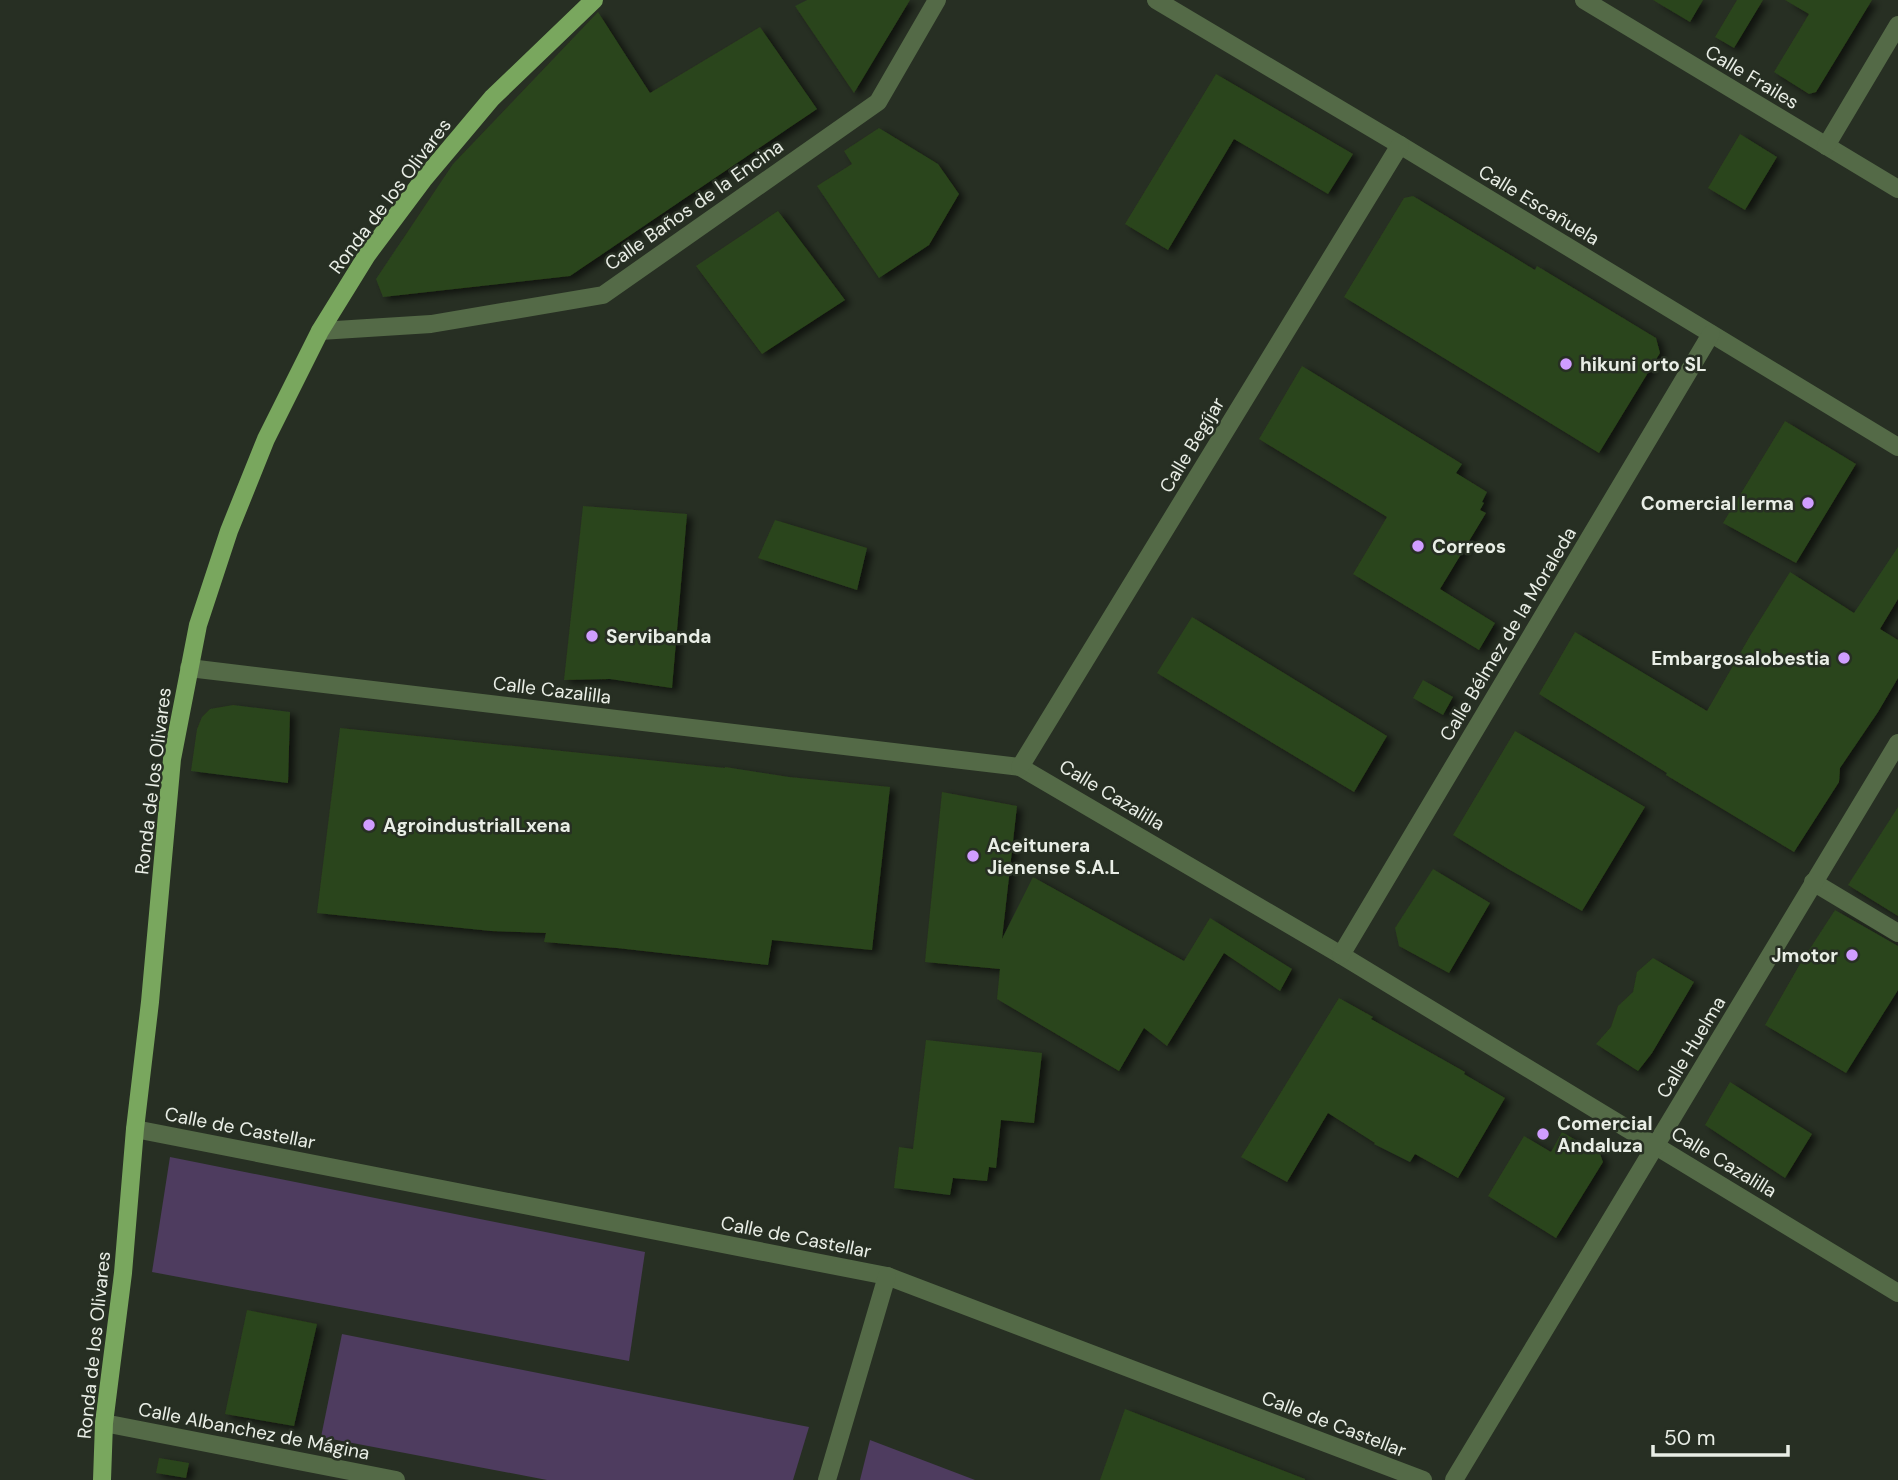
<svg xmlns="http://www.w3.org/2000/svg" width="1898" height="1480" font-family="'DM Sans',sans-serif">
	<defs>
		<filter id="shadow"><feDropShadow dx="5.5" dy="3.5" stdDeviation="3.5" flood-color="#0009"/></filter>
	</defs>
	<rect width="100%" height="100%" fill="#272f23"/>
	<g fill="#4e3c5f">
		<path d="M170,1157L645,1252L629,1361L152,1272Z"/>
		<path d="M342,1334L809,1427L793,1480H547L321,1437Z"/>
		<path d="M870,1440L975,1480H860Z"/>
	</g>
	<g fill="#2b441b" filter="url(#shadow)">
		<path d="M807,0H910L854,93L795,6Z"/>
		<path d="M1653,0H1703L1690,22Z"/>
		<path d="M1737,0H1763L1734,48L1715,37Z"/>
		<path d="M1785,0H1872L1816,92L1809,94L1774,72L1809,14Z"/>
		<path d="M598,12L650,93L760,27L817,109L570,276L383,297L376,279L453,164Z"/>
		<path d="M1216,74L1353,154L1328,194L1234,139L1168,250L1125,224Z"/>
		<path d="M879,128L938,164L959,194L929,245L879,278L817,186L852,164L844,151Z"/>
		<path d="M1740,134L1777,157L1745,210L1708,188Z"/>
		<path d="M1413,196L1535,270L1537,266L1656,338L1660,353L1599,453L1344,297L1404,198Z"/>
		<path d="M778,211L845,300L762,354L696,266Z"/>
		<path d="M1302,366L1462,464L1456,473L1487,492L1482,502L1484,503L1480,510L1486,513L1440,589L1495,623L1479,650L1353,574L1387,517L1259,439Z"/>
		<path d="M1785,421L1856,464L1796,563L1723,523Z"/>
		<path d="M583,506L687,514L672,688L610,679L564,680Z"/>
		<path d="M775,520L867,548L857,590L758,558Z"/>
		<path d="M1898,547V599L1880,629L1898,640V678L1878,712L1840,768L1839,782L1794,852L1666,775L1667,773L1539,694L1575,632L1707,711L1750,636L1790,572L1854,613Z"/>
		<path d="M1192,617L1387,736L1354,792L1157,673Z"/>
		<path d="M1423,680L1453,697L1443,715L1413,698Z"/>
		<path d="M233,705L290,712L288,783L191,771L197,729L202,717L210,709Z"/>
		<path d="M340,728L725,768V767L789,777L890,787L872,950L772,940L768,965L617,948L544,942L546,933L491,931L317,913Z"/>
		<path d="M1515,731L1645,807L1582,911L1510,870L1453,835Z"/>
		<path d="M942,792L1017,806L1002,939L1033,877L1184,961L1210,918L1292,969L1280,991L1224,953L1167,1046L1144,1028L1119,1071L997,999L1000,969L925,962Z"/>
		<path d="M1898,807V916L1848,885Z"/>
		<path d="M1433,869L1490,903L1449,973L1399,946L1395,928Z"/>
		<path d="M1835,910L1898,946V990L1846,1073L1765,1025L1800,964Z"/>
		<path d="M1653,958L1694,982L1652,1053L1638,1071L1596,1044L1611,1027L1618,1006L1633,992L1637,972Z"/>
		<path d="M1339,998L1373,1017L1371,1019L1465,1072L1464,1074L1505,1098L1458,1178L1415,1154L1410,1162L1374,1144L1375,1143L1328,1113L1287,1182L1241,1157Z"/>
		<path d="M926,1040L1042,1053L1034,1123L1001,1120L996,1168L989,1167L987,1181L953,1178L950,1195L894,1188L899,1147L913,1149Z"/>
		<path d="M1730,1082L1812,1134L1785,1178L1705,1125Z"/>
		<path d="M1562,1132L1600,1154L1603,1162L1556,1238L1488,1196L1524,1136L1551,1152Z"/>
		<path d="M247,1310L317,1324L294,1426L225,1414Z"/>
		<path d="M1125,1409L1305,1479V1480H1100Z"/>
		<path d="M159,1458L189,1463L186,1478L156,1473Z"/>
	</g>
	<g fill="none" stroke-linecap="round" stroke-linejoin="round">
		<g stroke="#546a47" stroke-width="18">
			<path d="M1156,0L1400,145L1898,447"/>
			<path d="M1584,0L1898,189"/>
			<path d="M1826,146L1898,25"/>
			<path d="M320,331L431,324L603,295L878,102L937,0"/>
			<path d="M189,668L1020,767L1341,955L1898,1293"/>
			<path d="M1020,767L1400,145"/>
			<path d="M1813,882L1898,933"/>
			<path d="M1341,955L1711,334"/>
			<path d="M135,1129L887,1276L1423,1480"/>
			<path d="M104,1423L396,1480"/>
			<path d="M827,1480L887,1276"/>
			<path d="M1454,1480L1898,743"/>
		</g>
		<path stroke="#79a75e" stroke-width="18" d="M102,1480L104,1423L123,1273L135,1129L150,1002L172,759L198,625L229,531L266,439L320,331L367,255L423,180L492,98L594,0"/>
	</g>
	<g fill="#d09dff" stroke="#272f23" stroke-width="2.5">
		<circle cx="1566" cy="364" r="7"/>
		<circle cx="1808" cy="503" r="7"/>
		<circle cx="1418" cy="546" r="7"/>
		<circle cx="592" cy="636" r="7"/>
		<circle cx="1844" cy="658" r="7"/>
		<circle cx="369" cy="825" r="7"/>
		<circle cx="973" cy="856" r="7"/>
		<circle cx="1852" cy="955" r="7"/>
		<circle cx="1543" cy="1134" r="7"/>
	</g>
	<g text-anchor="middle" dominant-baseline="central" stroke-width="5" stroke-linejoin="round" paint-order="stroke">
		<g font-size="19" fill="#e9eee6" stroke="#272f23">
			<text transform="translate(1752 77) rotate(31)">Calle Frailes</text>
			<text transform="translate(390 196) rotate(-53)">Ronda de los Olivares</text>
			<text transform="translate(694 205) rotate(-35)">Calle Baños de la Encina</text>
			<text transform="translate(1539 205) rotate(31)">Calle Escañuela</text>
			<text transform="translate(1192 445) rotate(-59)">Calle Begíjar</text>
			<text transform="translate(1508 634) rotate(-59)">Calle Bélmez de la Moraleda</text>
			<text transform="translate(552 690) rotate(7)">Calle Cazalilla</text>
			<text transform="translate(153 781) rotate(-83)">Ronda de los Olivares</text>
			<text transform="translate(1112 795) rotate(31)">Calle Cazalilla</text>
			<text transform="translate(1691 1047) rotate(-59)">Calle Huelma</text>
			<text transform="translate(240 1128) rotate(11)">Calle de Castellar</text>
			<text transform="translate(1724 1162) rotate(31)">Calle Cazalilla</text>
			<text transform="translate(796 1237) rotate(11)">Calle de Castellar</text>
			<text transform="translate(94 1345) rotate(-84)">Ronda de los Olivares</text>
			<text transform="translate(1334 1424) rotate(21)">Calle de Castellar</text>
			<text transform="translate(254 1431) rotate(11)">Calle Albanchez de Mágina</text>
		</g>
		<g font-size="19" font-weight="bold" fill="#e9eee6" stroke="#272f23" text-anchor="start">
			<text x="1580" y="364">hikuni orto SL</text>
			<text x="1794" y="503" text-anchor="end">Comercial lerma</text>
			<text x="1432" y="546">Correos</text>
			<text x="606" y="636">Servibanda</text>
			<text x="1830" y="658" text-anchor="end">Embargosalobestia</text>
			<text x="383" y="825">AgroindustrialLxena</text>
			<text x="987" y="845">Aceitunera<tspan x="987" dy="22">Jienense S.A.L</tspan></text>
			<text x="1838" y="955" text-anchor="end">Jmotor</text>
			<text x="1557" y="1123">Comercial<tspan x="1557" dy="22">Andaluza</tspan></text>
		</g>
	</g>
	<path d="M1653 1445v10h135v-10" fill="none" stroke="#e9eee6" stroke-width="3.5"/>
	<text x="1664" y="1445" font-size="21" fill="#e9eee6" stroke="#272f23" stroke-width="5" paint-order="stroke">50 m</text>
</svg>
